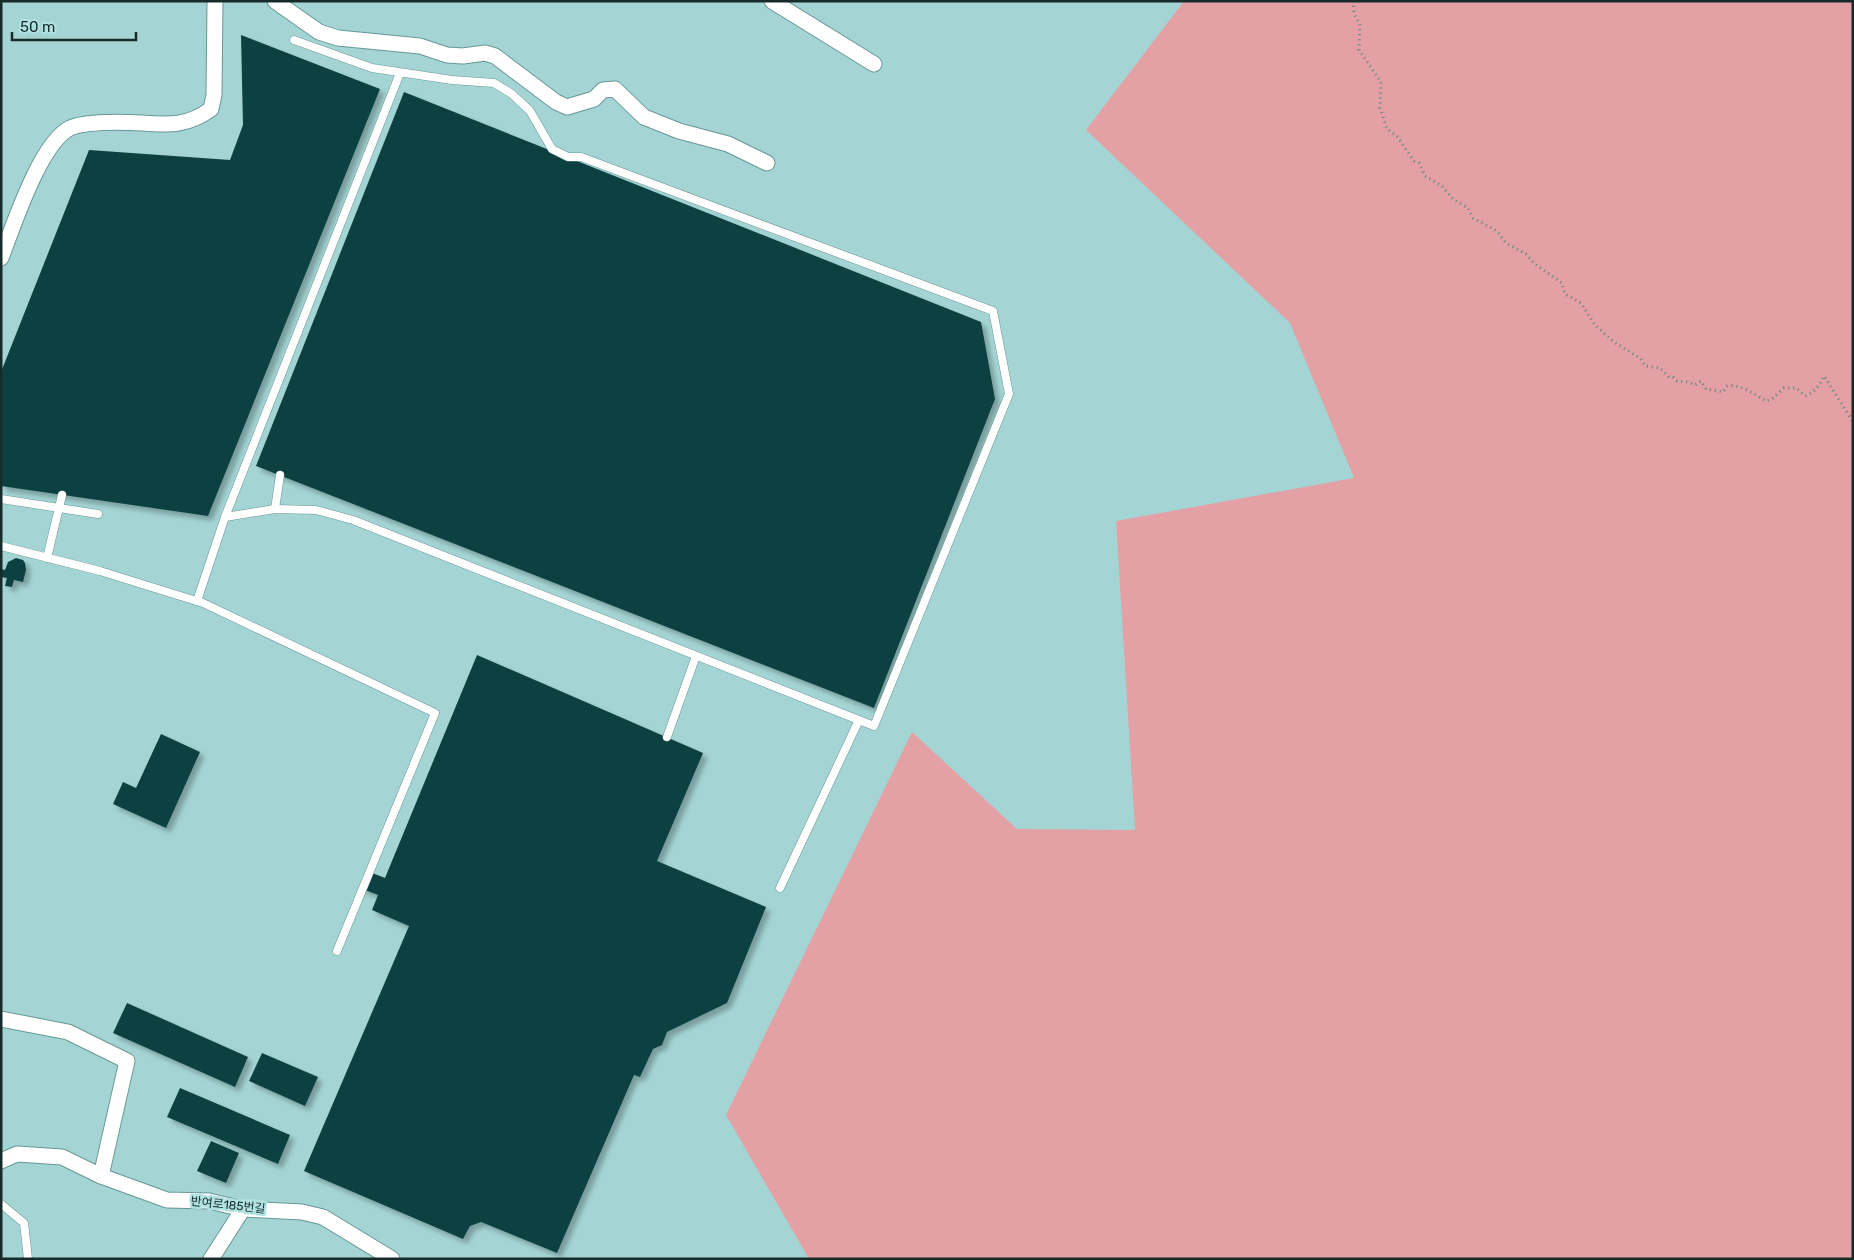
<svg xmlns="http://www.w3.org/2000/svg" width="1854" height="1260" font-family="Rubik,'Noto Sans KR',sans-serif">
	<defs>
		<filter id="shadow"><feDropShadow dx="4.5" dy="4.5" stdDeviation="2.5" flood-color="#0004"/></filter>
	</defs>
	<rect width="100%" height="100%" fill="#a4d5d4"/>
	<path fill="#e3a1a5" d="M1184,1H1853V1259H809L726,1115L912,732L1017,829L1135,830L1116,521L1354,478L1290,323L1086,130Z"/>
	<g fill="#0e4041" filter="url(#shadow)">
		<path d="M241,35L380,89L208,516L1,486V372L89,150L230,160L243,125Z"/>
		<path d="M404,92L981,322L995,399L874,708L256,466Z"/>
		<path d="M16,558L23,560L25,563L26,570L23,582L14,580L12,587L5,586L7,578L1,577V569L5,570L8,562Z"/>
		<path d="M477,655L703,753L657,861L766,907L727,1003L667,1032L662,1045L653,1049L640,1077L634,1075L557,1253L481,1222L470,1226L463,1239L304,1171L409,926L372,910L378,895L360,888L367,871L385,878Z"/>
		<path d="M161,734L200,752L166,828L113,804L123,782L136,788Z"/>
		<path d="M127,1003L248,1057L235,1087L113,1033Z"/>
		<path d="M262,1053L318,1077L305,1106L249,1081Z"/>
		<path d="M180,1088L290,1135L278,1164L167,1117Z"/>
		<path d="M211,1141L239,1153L226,1183L197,1171Z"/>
	</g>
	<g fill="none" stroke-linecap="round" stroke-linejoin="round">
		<defs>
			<g id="lane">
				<path d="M1,499L98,514"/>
				<path d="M275,509L280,475"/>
				<path d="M225,517L275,509L316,510L353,520L874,726L1009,394L993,311L581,157H568L552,149L530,111L512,94L494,83L452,80L372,68L294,40"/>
				<path d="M1,546L100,571L203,603L435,713L337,951"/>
				<path d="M47,558L62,495"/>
				<path d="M197,601L225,517L400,73"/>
				<path d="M667,737L696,656"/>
				<path d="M780,888L859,720"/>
				<path d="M1,1204L24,1223L28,1259"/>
			</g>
			<g id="street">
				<path d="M275,1L319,32L338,38L420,46L447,55L463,56L485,53L495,56L556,102L567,107L594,99L603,90L615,89L644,117L679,131L728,144L767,163"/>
				<path d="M772,1L874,64"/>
				<path d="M1,258C13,227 40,143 70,128C86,121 125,122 142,123C170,125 188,126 211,109L214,95L215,1"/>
				<path d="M1,1019L68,1032L127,1061L101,1176"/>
				<path d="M1,1161L17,1154L62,1157L101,1176L167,1200L209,1201L243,1209L302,1212L323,1217L392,1259"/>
				<path d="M211,1259L243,1209"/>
			</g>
		</defs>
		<use href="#lane" stroke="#679796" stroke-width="9"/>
		<use href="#street" stroke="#679796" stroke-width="17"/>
		<path stroke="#608382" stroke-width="3" stroke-dasharray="1 4" stroke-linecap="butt" d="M1353,1L1354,14L1360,24L1359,50L1381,82L1380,108L1387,129L1397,136L1414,161L1419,163L1425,176L1442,186L1453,199L1468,208L1473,218L1497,231L1506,243L1526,254L1535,264L1562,283L1565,294L1581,303L1595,325L1614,342L1640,358L1645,366L1660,368L1669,377H1673L1677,381L1689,382L1695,385L1701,381L1706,389L1723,392L1727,386C1741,384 1754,394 1766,401L1772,399L1784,388H1796L1805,396C1815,392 1819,386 1824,376L1853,422"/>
		<use href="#lane" stroke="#fff" stroke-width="8"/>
		<use href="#street" stroke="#fff" stroke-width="15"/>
	</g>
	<g text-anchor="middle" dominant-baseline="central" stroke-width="5" stroke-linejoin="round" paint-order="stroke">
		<g font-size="12" fill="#182b2b" stroke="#b0e2e2">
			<text transform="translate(228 1205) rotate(6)">반여로185번길</text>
		</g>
	</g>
	<rect width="1854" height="1260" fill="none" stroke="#182b2b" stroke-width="5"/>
	<path d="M12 32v8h124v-8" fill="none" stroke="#182b2b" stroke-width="2.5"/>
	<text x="20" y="32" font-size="15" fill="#182b2b" stroke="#b0e2e2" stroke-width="4" paint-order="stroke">50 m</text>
</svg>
